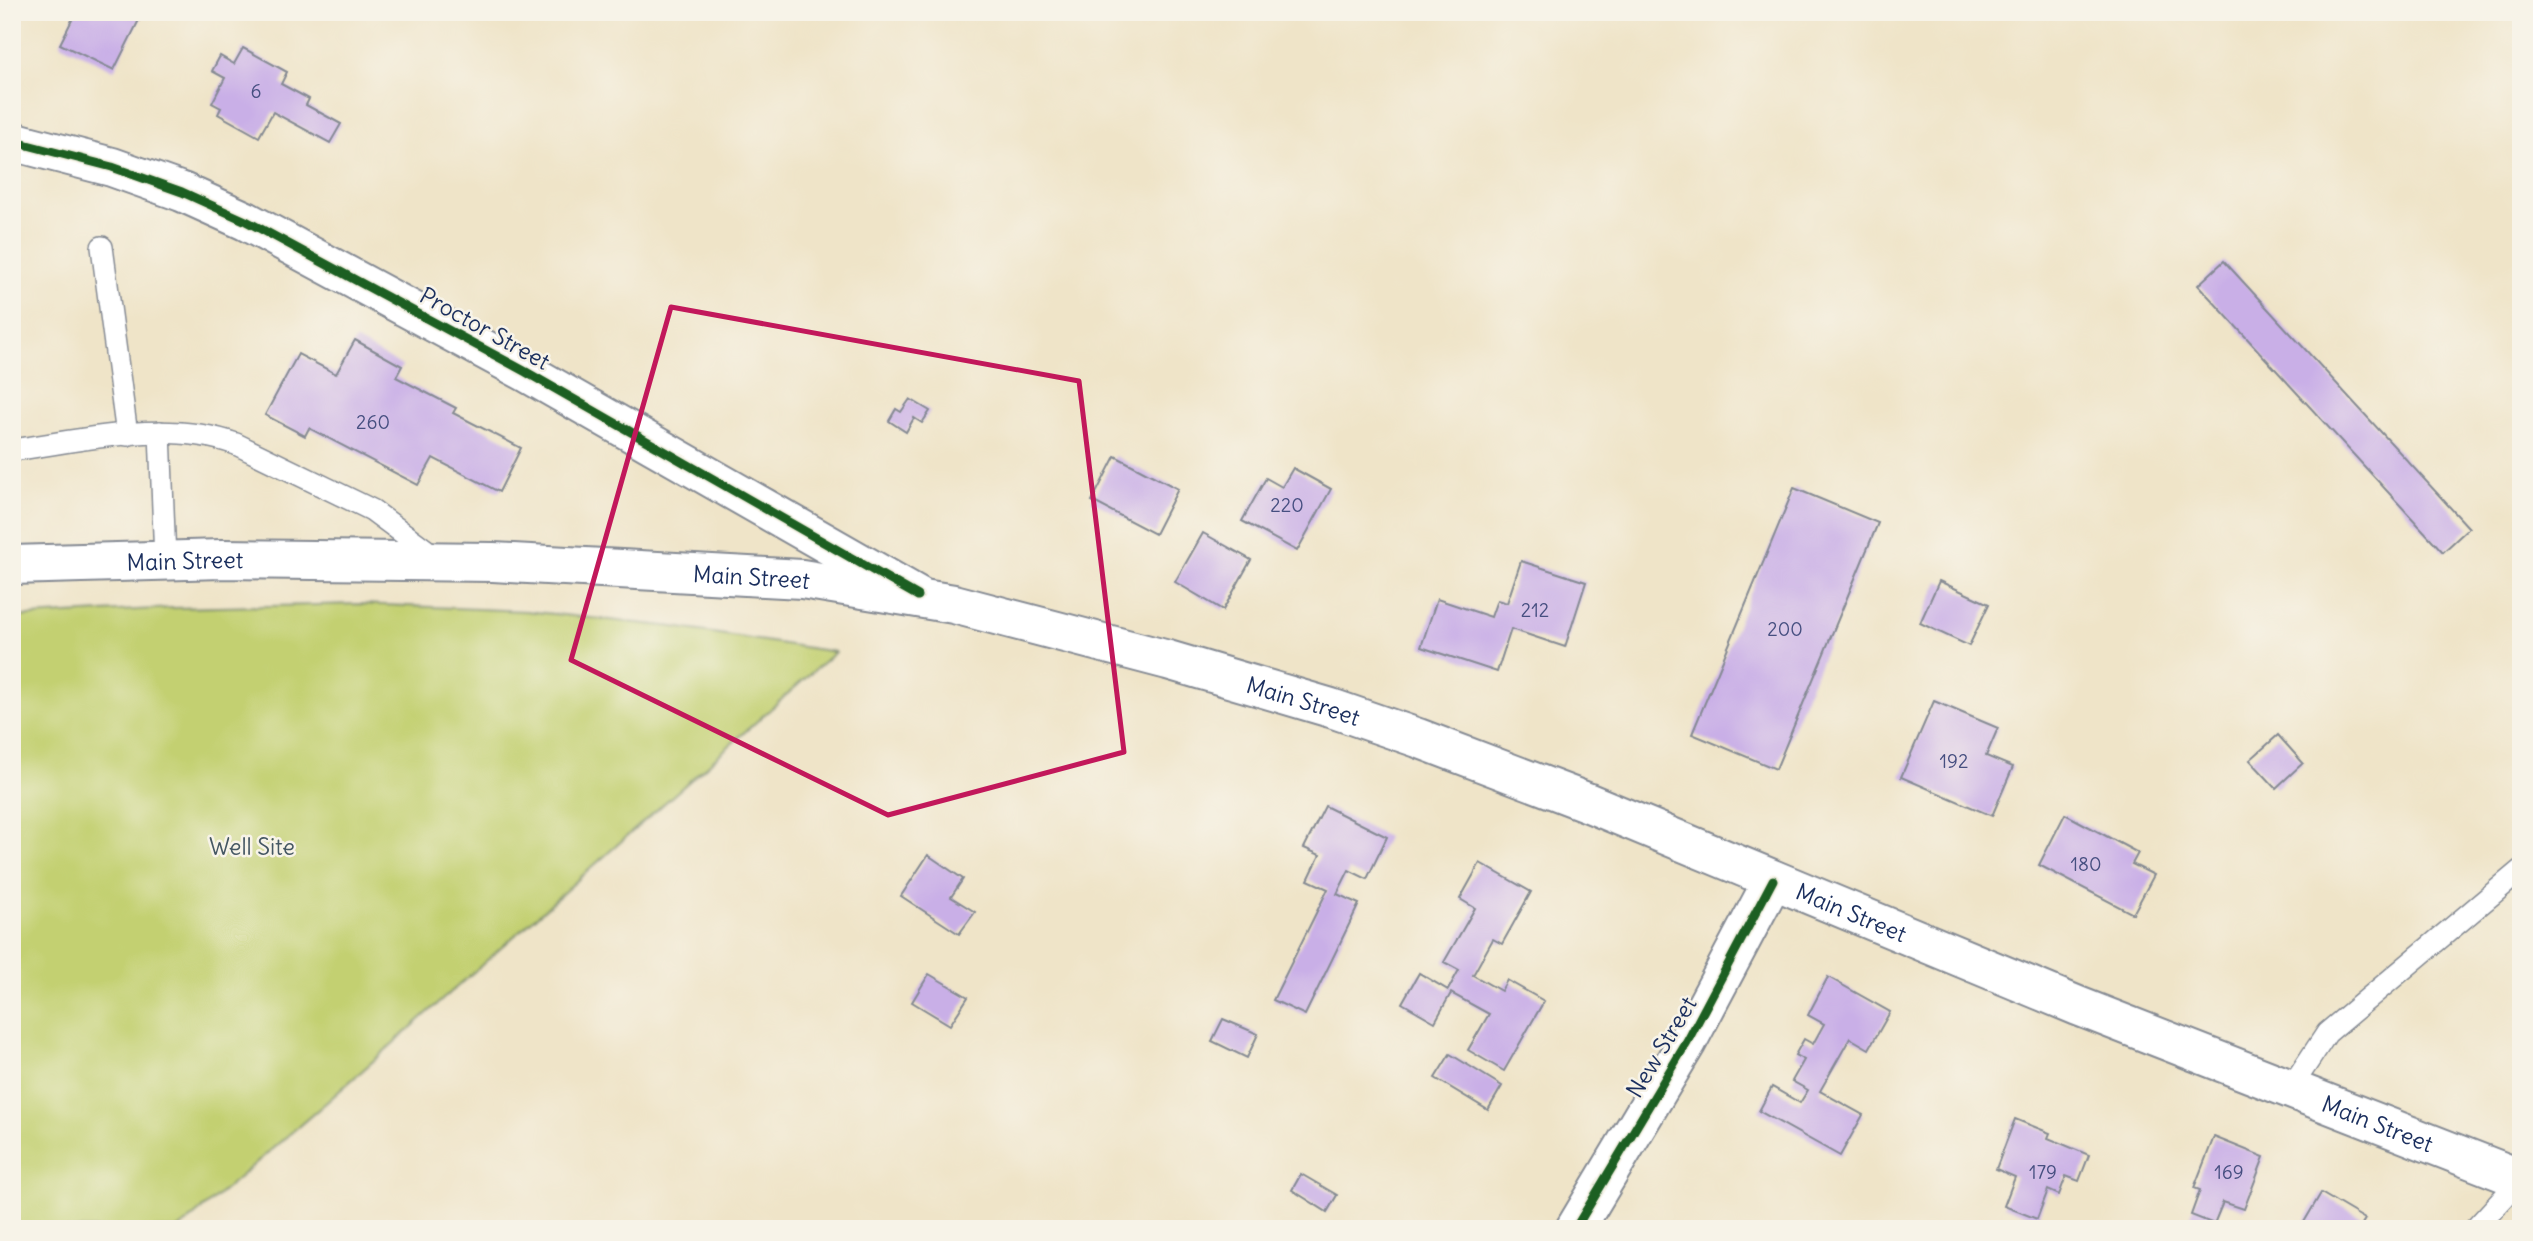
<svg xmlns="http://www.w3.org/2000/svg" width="2533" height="1241" font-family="Delius,sans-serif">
	<rect width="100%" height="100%" fill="#f7f3e8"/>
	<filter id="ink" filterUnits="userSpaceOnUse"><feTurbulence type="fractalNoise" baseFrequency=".0143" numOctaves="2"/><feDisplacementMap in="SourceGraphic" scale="14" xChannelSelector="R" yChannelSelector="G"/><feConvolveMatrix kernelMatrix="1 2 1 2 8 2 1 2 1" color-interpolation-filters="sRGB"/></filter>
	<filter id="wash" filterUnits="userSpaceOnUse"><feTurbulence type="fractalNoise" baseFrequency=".00686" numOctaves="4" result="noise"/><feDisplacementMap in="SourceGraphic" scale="28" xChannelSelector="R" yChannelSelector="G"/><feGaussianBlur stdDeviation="1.57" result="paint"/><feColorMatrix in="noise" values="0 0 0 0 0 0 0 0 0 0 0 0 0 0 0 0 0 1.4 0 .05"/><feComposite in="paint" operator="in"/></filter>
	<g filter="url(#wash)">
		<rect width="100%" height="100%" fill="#efe4c8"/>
		<path fill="#c3d071" stroke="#6f8068" stroke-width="2" d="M360,604L526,611L674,627L835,652L328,1101L179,1229H12V617L173,608Z"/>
		<g id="blocks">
			<g fill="#c9afe7">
				<path d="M76,12H143L114,70L60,44Z"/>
				<path d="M243,48L287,72L281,84L309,99L306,105L341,124L330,143L273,112L259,137L218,114L221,108L212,103L225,78L212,71L220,56L234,64Z"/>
				<path d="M2224,261L2469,528L2443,552L2198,285Z"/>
				<path d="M355,340L402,366L396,377L456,408L453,413L521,448L499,492L433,458L418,485L309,428L305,436L265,415L298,354L336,374Z"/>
				<path d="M910,399L930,411L922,423L914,418L906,432L889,421L896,409L901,412Z"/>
				<path d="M1115,456L1178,489L1155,534L1092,501Z"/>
				<path d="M1293,468L1331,489L1297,551L1242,521L1266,478L1282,487Z"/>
				<path d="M1794,488L1878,523L1776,769L1692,734Z"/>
				<path d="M1203,533L1251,560L1223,610L1175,582Z"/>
				<path d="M1521,561L1586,582L1565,647L1511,629L1497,672L1421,647L1437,599L1491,617L1497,600L1507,603Z"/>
				<path d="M1939,581L1989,604L1969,646L1920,623Z"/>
				<path d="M1934,701L1998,728L1986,756L2013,767L1992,816L1901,777Z"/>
				<path d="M2278,735L2303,763L2276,788L2250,760Z"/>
				<path d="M1325,806L1387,837L1367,879L1349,870L1337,894L1359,904L1305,1015L1273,1000L1328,889L1308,880L1320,855L1304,848Z"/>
				<path d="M2065,814L2138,853L2132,864L2154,875L2133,914L2039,865Z"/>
				<path d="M928,855L963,879L951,897L975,912L959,934L901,896Z"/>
				<path d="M1480,863L1531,892L1502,944L1493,939L1473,975L1501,991L1507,980L1544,1001L1504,1071L1468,1050L1489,1014L1451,993L1435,1022L1402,1003L1419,973L1448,990L1459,970L1444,962L1475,908L1460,899Z"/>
				<path d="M929,974L968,997L950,1025L912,1002Z"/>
				<path d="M1828,977L1890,1012L1869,1049L1850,1038L1820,1091L1863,1115L1840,1156L1759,1111L1772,1087L1800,1103L1808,1090L1792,1081L1804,1060L1795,1055L1804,1039L1813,1044L1824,1024L1808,1015Z"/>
				<path d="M1223,1019L1258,1034L1247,1058L1212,1041Z"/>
				<path d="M1450,1054L1502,1086L1488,1110L1435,1078Z"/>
				<path d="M2015,1119L2050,1133L2048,1138L2089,1155L2079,1181L2066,1176L2059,1195L2048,1190L2037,1219L2004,1206L2015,1177L1996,1169Z"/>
				<path d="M2214,1137L2264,1157L2244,1209L2223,1202L2214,1224L2191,1215L2200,1190L2194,1188Z"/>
				<path d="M1301,1174L1337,1195L1327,1212L1292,1190Z"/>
				<path d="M2321,1193L2365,1219L2359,1229H2300Z"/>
			</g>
		</g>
	</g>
	<g filter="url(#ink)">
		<use href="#blocks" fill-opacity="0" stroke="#858a93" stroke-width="2"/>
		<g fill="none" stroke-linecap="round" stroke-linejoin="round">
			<defs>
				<g id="lane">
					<path d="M102,247L127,435"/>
					<path d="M160,432L165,560"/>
					<path d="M12,450C85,440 165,419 236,444L372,510L438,559"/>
					<path d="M2290,1089L2327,1033L2521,870"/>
					<path d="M2475,1229L2521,1179"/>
				</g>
				<g id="street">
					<path d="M12,141L112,167L182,192L246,221L526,372L918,596"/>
					<path d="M1575,1229L1687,1042L1773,880"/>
				</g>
				<g id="primary">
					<path id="s1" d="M12,565L222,559L493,562L802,579L954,604L1168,660L1331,708L1418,738L1589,803L2078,1006L2521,1179"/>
				</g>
			</defs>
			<use href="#lane" stroke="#858a93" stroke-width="24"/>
			<use href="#street" stroke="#858a93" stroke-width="42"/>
			<use href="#primary" stroke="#858a93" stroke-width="42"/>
			<use href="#lane" stroke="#fff" stroke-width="21"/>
			<use href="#street" stroke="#fff" stroke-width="38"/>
			<use href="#primary" stroke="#fff" stroke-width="38"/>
			<defs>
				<g id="cycleway">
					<path d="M12,141L112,167L182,192L246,221L526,372L918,596"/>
					<path d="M1575,1229L1687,1042L1773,880"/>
				</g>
			</defs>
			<use href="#cycleway" stroke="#f7f3e8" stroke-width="13"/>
			<use href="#cycleway" stroke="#1b5e20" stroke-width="9"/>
		</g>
	</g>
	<path fill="none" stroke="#c2185b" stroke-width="5" stroke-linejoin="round" d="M671,307L1079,381L1124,752L888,815L571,660Z"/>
	<g text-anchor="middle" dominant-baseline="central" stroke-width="5" stroke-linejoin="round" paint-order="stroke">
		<g font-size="19" fill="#464f80">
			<text x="256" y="91">6</text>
			<text x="373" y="422">260</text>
			<text x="1287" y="505">220</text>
			<text x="1535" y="610">212</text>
			<text x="1785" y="629">200</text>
			<text x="1954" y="761">192</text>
			<text x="2086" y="864">180</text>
			<text x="2043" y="1172">179</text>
			<text x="2229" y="1172">169</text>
		</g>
		<g font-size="23" fill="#1b2f5e" stroke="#f7f3e8">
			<text transform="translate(485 328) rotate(29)">Proctor Street</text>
			<text stroke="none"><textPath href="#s1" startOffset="173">Main Street</textPath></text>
			<text stroke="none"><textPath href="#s1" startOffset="740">Main Street</textPath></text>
			<text stroke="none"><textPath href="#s1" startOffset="1307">Main Street</textPath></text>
			<text stroke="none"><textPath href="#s1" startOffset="1895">Main Street</textPath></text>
			<text transform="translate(1661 1047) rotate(-59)">New Street</text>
			<text stroke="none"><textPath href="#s1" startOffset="2462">Main Street</textPath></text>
		</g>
		<g font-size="23" fill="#455763" stroke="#f7f3e8">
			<text x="252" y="846">Well Site</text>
		</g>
	</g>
	<rect width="2533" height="1241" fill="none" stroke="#f7f3e8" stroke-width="42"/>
</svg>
